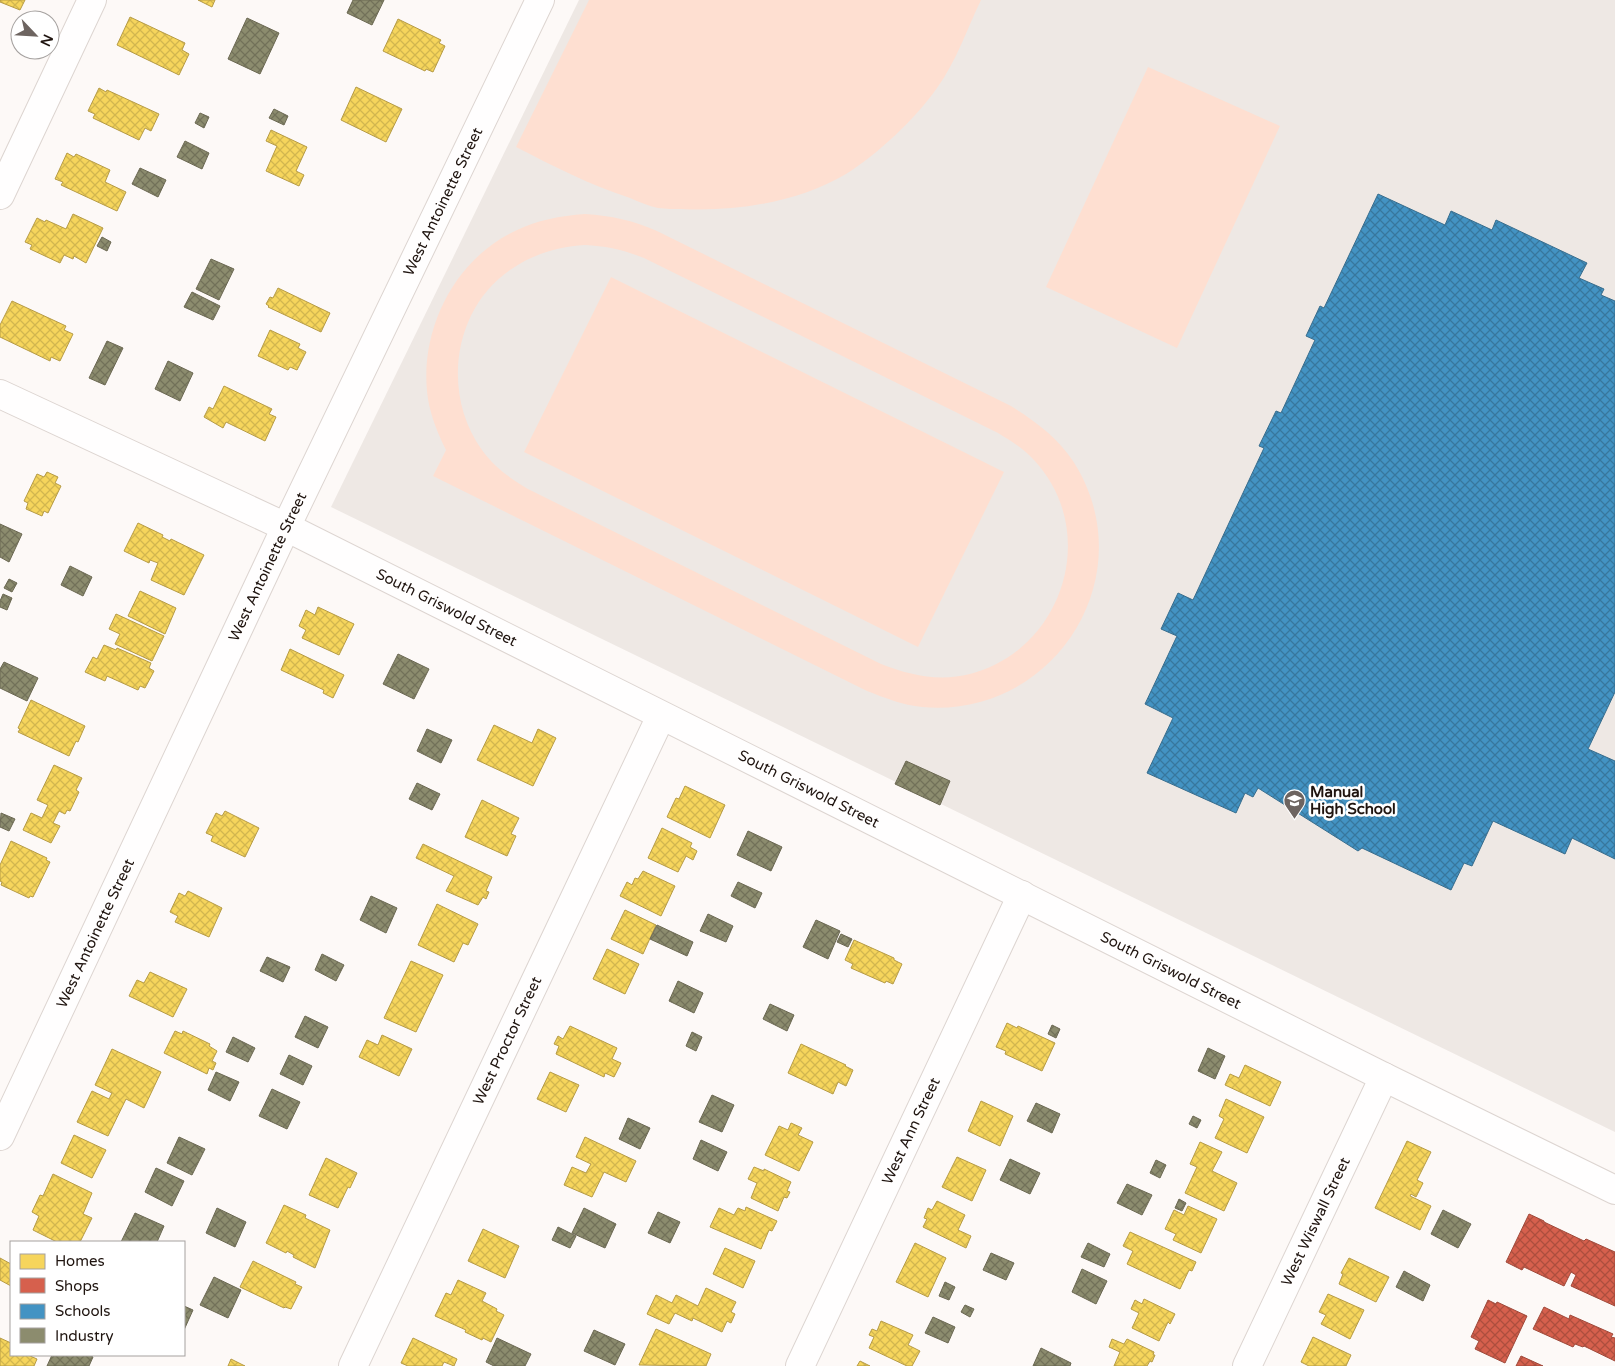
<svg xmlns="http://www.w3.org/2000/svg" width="1615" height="1366" font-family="'Varela Round',sans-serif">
	<defs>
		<pattern id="homes-cross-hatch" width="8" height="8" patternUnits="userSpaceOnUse" patternTransform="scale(1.25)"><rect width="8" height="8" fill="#f6d55c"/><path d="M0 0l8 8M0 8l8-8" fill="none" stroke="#d2b64f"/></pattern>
		<pattern id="shops-cross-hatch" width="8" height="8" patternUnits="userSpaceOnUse" patternTransform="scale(1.25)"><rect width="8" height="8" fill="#d6604d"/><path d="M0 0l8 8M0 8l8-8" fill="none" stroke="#ad4e3e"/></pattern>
		<pattern id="schools-cross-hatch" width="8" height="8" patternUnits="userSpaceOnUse" patternTransform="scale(1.25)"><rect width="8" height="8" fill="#4393c3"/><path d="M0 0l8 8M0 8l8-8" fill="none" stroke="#37779d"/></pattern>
		<pattern id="industry-cross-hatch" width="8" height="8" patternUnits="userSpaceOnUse" patternTransform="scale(1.25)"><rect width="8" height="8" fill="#8c8c6e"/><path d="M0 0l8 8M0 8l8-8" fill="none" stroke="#727159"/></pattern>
	</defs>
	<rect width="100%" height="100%" fill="#fdf9f7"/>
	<path fill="#eee8e4" d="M579,0H1615V1132L331,507Z"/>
	<g fill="#fedfd1" fill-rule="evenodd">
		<path d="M589,0H981C967,29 956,62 937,88C916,118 877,155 846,174C799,202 735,212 681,209C674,209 666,209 658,208C649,206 639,202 630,198C590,185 553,166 516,147Z"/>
		<path d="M1148,67L1280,126L1177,348L1046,287Z"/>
		<path d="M585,214C612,216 632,220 657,231L1011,406C1035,421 1057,437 1073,461C1146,574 1055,719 922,707C903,705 885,698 867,691L433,476L446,450C438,434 431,417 428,399C418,333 453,260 515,231C537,220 560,216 585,214ZM585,245C606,246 624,250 644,258L998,433C1011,441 1024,449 1034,460C1101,532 1063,650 970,674C939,682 909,675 881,664L528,489C511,479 494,467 482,450C442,395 452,310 510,270C533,254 557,247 585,245Z"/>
		<path d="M611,277L1004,472L918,647L524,452Z"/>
	</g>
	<g fill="url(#homes-cross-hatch)" stroke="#b69b45">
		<path d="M0,0H25L20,10L0,2Z"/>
		<path d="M198,0H215L212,7Z"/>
		<path d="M130,17L185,43L182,50L189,54L179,75L117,45Z"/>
		<path d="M398,19L441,40L439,43L445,46L433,72L426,69L425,71L383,51Z"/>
		<path d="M356,87L402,109L386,142L341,120Z"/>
		<path d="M99,88L106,92L107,90L159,114L151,131L145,128L139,140L93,118L95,114L88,111Z"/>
		<path d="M271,130L307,147L296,171L304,175L299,186L266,171L277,146L266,141Z"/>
		<path d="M67,153L74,157L76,154L110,170L105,182L126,192L117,211L61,185L63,182L55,179Z"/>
		<path d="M73,214L103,228L86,263L74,256L73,259L64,255L60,263L30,249L32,245L25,242L37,218L45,222L46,220L66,229Z"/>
		<path d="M278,288L330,313L321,332L268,307L269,306L266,304L270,297L273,298Z"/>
		<path d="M12,301L66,326L64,330L73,334L60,361L51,357L50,361L0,337V325Z"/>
		<path d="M270,330L300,344L298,348L306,352L297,370L290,367L288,370L258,356Z"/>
		<path d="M224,386L272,409L269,414L276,417L265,441L226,422L223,428L204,417L209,407L213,409Z"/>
		<path d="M47,472L58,477L55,483L61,486L48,513L44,511L42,516L26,509L28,503L24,501L37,474L44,477Z"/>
		<path d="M138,523L163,535L162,537L170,541L171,539L204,555L184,595L151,580L158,563L150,560L149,563L124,551Z"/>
		<path d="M140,591L176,608L165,634L128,616Z"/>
		<path d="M318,607L354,624L339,655L302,638L306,630L299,626L306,610L315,615Z"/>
		<path d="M116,614L164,636L152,661L115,644L120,634L109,629Z"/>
		<path d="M104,645L116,650L117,648L151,663L149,668L154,671L145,688L140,686L138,690L107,676L105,681L85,672L93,657L97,659Z"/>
		<path d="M290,649L344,675L333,698L323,693L324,690L281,670Z"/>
		<path d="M31,700L85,726L78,742L76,741L69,756L18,732L20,729L18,728Z"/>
		<path d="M494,725L532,743L538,729L556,738L533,786L477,760Z"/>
		<path d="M54,765L82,778L76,790L79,792L70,811L67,810L65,814L59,811L53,823L60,826L51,843L23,830L31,813L42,818L48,805L37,800Z"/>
		<path d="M685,786L725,805L710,838L667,817L676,798L679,799Z"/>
		<path d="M482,800L519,818L511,834L516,836L507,856L465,837Z"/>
		<path d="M225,811L259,828L245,857L211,841L213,836L206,833L216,813L222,816Z"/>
		<path d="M662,828L692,843L690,847L697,851L693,860L686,856L678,872L648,858Z"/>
		<path d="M11,841L47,858L46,860L50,862L33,897L30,896L29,898L1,885L2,882L0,881V865Z"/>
		<path d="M423,844L492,877L486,891L489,892L486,899L483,897L478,905L446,891L454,876L416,858Z"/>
		<path d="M643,871L675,886L661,916L620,896L627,882L632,885L635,878L638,879Z"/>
		<path d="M188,891L222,908L209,937L175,922L178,916L170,912L179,893L185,896Z"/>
		<path d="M437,904L478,924L468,945L463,943L454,962L418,945Z"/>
		<path d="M625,910L656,925L643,954L611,939Z"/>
		<path d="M854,940L894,958V960L902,964L893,984L886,981L885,983L851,968L853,964L845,960Z"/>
		<path d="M607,949L639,964L625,994L593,979Z"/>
		<path d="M411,961L443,975L416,1032L384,1018Z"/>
		<path d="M150,972L187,989L173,1017L129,996L137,980L144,983Z"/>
		<path d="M1007,1023L1017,1028L1018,1026L1055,1043L1042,1071L1005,1054L1006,1051L996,1047Z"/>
		<path d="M570,1026L617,1048L612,1059L621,1063L614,1077L605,1073L604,1077L556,1054L559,1046L554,1044L558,1036L563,1039Z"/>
		<path d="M175,1031L182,1034L183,1031L210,1044L209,1046L217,1051L212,1061L216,1063L213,1070L209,1068L207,1074L164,1053Z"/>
		<path d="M382,1035L412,1049L399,1076L359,1057L367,1040L378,1045Z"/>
		<path d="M801,1044L846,1065L845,1066L853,1070L846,1086L838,1082L833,1094L788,1073Z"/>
		<path d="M112,1049L161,1072L144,1108L126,1099L108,1136L77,1122L92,1091L109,1099L112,1093L95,1085Z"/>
		<path d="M1245,1065L1281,1082L1270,1106L1225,1085L1230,1074L1239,1078Z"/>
		<path d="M550,1072L579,1085L566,1112L537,1099Z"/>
		<path d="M1226,1099L1264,1117L1247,1153L1215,1138L1224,1119L1219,1116Z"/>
		<path d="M981,1101L1013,1116L1000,1146L968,1131Z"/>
		<path d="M791,1123L802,1128L798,1135L813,1142L799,1171L765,1155L779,1126L788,1130Z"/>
		<path d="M74,1135L106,1150L92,1178L61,1163Z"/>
		<path d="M585,1137L636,1161L626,1182L604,1172L592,1197L564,1185L572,1167L586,1173L591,1164L576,1157Z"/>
		<path d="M1407,1141L1431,1152L1417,1180L1423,1183L1416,1197L1411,1194L1410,1196L1431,1206L1420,1230L1375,1208Z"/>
		<path d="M1200,1142L1222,1152L1212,1171L1237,1183L1224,1211L1185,1193L1197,1167L1190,1164Z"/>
		<path d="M957,1157L986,1170L972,1201L942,1187Z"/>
		<path d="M326,1158L357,1173L350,1188L348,1187L338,1208L309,1195Z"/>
		<path d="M754,1167L764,1171V1169L791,1182L787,1191L790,1192L787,1198L784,1197L778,1211L751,1198L757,1183L748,1179Z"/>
		<path d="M53,1174L92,1193L83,1214L92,1218L80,1242H57L33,1230L39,1216L32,1212L40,1195L43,1196Z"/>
		<path d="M937,1201L965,1215L958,1230L971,1236L966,1248L923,1227L927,1219L924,1218L928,1208L932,1210Z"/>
		<path d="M284,1205L306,1215L305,1218L330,1230L315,1268L293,1257L294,1255L287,1251L286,1253L266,1243Z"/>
		<path d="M1188,1206L1217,1219L1201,1253L1173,1240L1176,1234L1165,1229L1174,1210L1184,1215Z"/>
		<path d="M746,1207L777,1221L772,1231L769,1230L761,1249L710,1227L719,1208L734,1215L738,1208L745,1211Z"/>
		<path d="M483,1229L519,1246L505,1278L468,1261Z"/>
		<path d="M1130,1232L1196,1262L1192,1271L1189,1270L1180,1289L1127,1264L1133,1251L1123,1246Z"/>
		<path d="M915,1243L946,1258L928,1297L896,1282Z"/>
		<path d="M725,1248L755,1261L743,1288L713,1274Z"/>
		<path d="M0,1258L11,1264V1286L0,1280Z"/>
		<path d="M1349,1258L1389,1277L1376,1302L1339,1284L1343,1274L1341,1273Z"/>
		<path d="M253,1261L296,1282L295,1284L302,1287L291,1309L285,1307L284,1308L240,1287Z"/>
		<path d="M458,1280L486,1293L482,1301L497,1309L496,1311L504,1315L491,1342L483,1338L482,1340L465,1332L466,1330L435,1316L446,1293L451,1295Z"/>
		<path d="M706,1288L736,1302L731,1312L735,1314L731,1323L727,1321L722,1332L693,1318L692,1321L675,1313L669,1324L647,1314L656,1295L672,1303L676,1295L698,1306Z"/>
		<path d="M1328,1294L1364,1310L1350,1339L1321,1324L1326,1315L1319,1312Z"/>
		<path d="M1144,1299L1175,1314L1170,1324L1168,1322L1159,1341L1132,1328L1139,1313L1131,1309L1135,1300L1142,1304Z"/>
		<path d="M881,1321L913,1335L908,1345L920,1351L912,1366H907L869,1348L874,1337L869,1335L872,1329L877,1331Z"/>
		<path d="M656,1329L711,1354L706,1366L639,1365Z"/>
		<path d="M1313,1337L1351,1355L1346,1366H1309L1301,1362Z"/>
		<path d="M0,1338L11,1343V1355H28L37,1359L34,1366H0Z"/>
		<path d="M413,1338L457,1359L454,1366L444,1362L442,1366H408L401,1363Z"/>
		<path d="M1112,1339L1124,1344L1127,1339L1154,1352L1153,1355H1155L1152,1362L1150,1361L1147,1366H1114L1120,1352L1109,1347Z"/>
		<path d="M231,1359L245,1366H228Z"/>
		<path d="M860,1361L870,1366H857Z"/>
	</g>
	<g fill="url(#shops-cross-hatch)" stroke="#9f493a">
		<path d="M1529,1214L1544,1221V1222L1584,1241L1586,1239L1615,1252V1306L1571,1286L1576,1275L1571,1272L1564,1286L1524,1267L1522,1270L1506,1262Z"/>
		<path d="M1488,1300L1496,1304L1497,1302L1527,1316L1505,1363L1475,1349L1479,1341L1471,1337Z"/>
		<path d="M1544,1307L1569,1319L1570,1315L1613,1334L1611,1337L1615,1338V1361L1584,1346L1583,1347L1575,1344L1573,1347L1533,1329Z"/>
		<path d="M1521,1356L1543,1366H1516Z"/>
	</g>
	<path fill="url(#schools-cross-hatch)" stroke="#386d8d" d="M1378,194L1445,225L1451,211L1492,230L1496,220L1587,263L1579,278L1604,289L1601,295L1615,301V692L1588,749L1615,761V859L1572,838L1565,854L1493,821L1472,866L1464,863L1451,890L1362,848L1358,851L1258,788L1253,797L1245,793L1236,813L1147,773L1173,718L1145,704L1177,636L1161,629L1178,593L1193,600L1264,448L1259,446L1276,411L1281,413L1315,340L1306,336L1320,306L1324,308Z"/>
	<g fill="url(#industry-cross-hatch)" stroke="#6b6852">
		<path d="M353,0H384L372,25L347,13Z"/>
		<path d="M247,18L279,33L260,74L228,59Z"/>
		<path d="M274,109L288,116L284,125L269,118Z"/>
		<path d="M200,113L209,117L204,128L195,123Z"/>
		<path d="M185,141L209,153L202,169L177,157Z"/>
		<path d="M140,168L166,180L158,197L132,184Z"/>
		<path d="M102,237L111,242L107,251L97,246Z"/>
		<path d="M211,259L234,269L219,300L196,289Z"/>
		<path d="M192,292L220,306L213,320L184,307Z"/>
		<path d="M107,341L123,348L105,385L89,378Z"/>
		<path d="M168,361L193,373L180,401L155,389Z"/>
		<path d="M0,524L22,534L9,562L0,557Z"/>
		<path d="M70,566L92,577L83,596L61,585Z"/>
		<path d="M9,579L17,583L12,592L4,588Z"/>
		<path d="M3,594L12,598L7,610L0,607V601Z"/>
		<path d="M398,654L429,669L414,699L383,684Z"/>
		<path d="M4,662L38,678L27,701L0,688V669Z"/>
		<path d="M427,729L452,740L441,763L417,751Z"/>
		<path d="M906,761L950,781L940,805L895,784Z"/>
		<path d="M417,783L440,794L432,810L409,799Z"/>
		<path d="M1,813L15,819L9,831L0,827Z"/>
		<path d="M748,831L782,847L771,871L737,855Z"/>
		<path d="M738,882L762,893L755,908L731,896Z"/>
		<path d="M371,896L397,908L386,933L360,920Z"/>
		<path d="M708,914L733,926L726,942L700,931Z"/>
		<path d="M816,920L840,931L828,959L803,947Z"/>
		<path d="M657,925L693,942L687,956L650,939Z"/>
		<path d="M841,934L852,939L848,947L837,942Z"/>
		<path d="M322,954L344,965L336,981L315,970Z"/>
		<path d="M267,957L290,967L283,982L260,971Z"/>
		<path d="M678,981L703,993L694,1013L669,1001Z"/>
		<path d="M770,1004L794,1015L787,1031L763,1019Z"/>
		<path d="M305,1016L328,1027L318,1048L295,1037Z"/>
		<path d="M1052,1025L1060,1029L1056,1038L1048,1034Z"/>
		<path d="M692,1032L702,1037L696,1051L686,1046Z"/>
		<path d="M233,1037L255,1048L248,1062L226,1052Z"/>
		<path d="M1208,1048L1225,1056L1215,1079L1198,1071Z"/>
		<path d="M289,1055L312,1066L303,1085L280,1074Z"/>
		<path d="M216,1072L239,1082L230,1101L208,1090Z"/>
		<path d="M272,1089L300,1102L287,1129L259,1116Z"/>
		<path d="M712,1095L734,1105L722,1132L699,1122Z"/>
		<path d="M1036,1103L1060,1114L1052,1133L1027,1121Z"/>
		<path d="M1193,1116L1201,1120L1197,1128L1189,1124Z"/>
		<path d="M628,1118L650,1128L640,1149L619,1139Z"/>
		<path d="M179,1137L205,1149L192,1175L167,1163Z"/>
		<path d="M701,1140L727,1152L718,1171L693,1159Z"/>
		<path d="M1010,1159L1040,1173L1030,1194L1000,1180Z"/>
		<path d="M1156,1160L1166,1165L1160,1178L1150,1173Z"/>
		<path d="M156,1168L184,1181L172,1206L145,1192Z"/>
		<path d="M1127,1184L1152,1195L1142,1215L1117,1203Z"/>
		<path d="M1179,1199L1186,1203L1182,1211L1175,1208Z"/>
		<path d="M217,1208L246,1222L235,1247L206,1233Z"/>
		<path d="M584,1208L616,1224L605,1248L572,1233Z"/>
		<path d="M1443,1210L1471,1224L1458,1248L1431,1234Z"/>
		<path d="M658,1212L680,1222L670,1243L648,1233Z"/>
		<path d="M135,1213L164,1226L157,1242H121Z"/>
		<path d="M558,1227L576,1236L570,1248L552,1240Z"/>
		<path d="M1088,1243L1110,1254L1104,1267L1081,1257Z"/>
		<path d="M991,1253L1014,1263L1006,1280L983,1270Z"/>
		<path d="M1082,1269L1107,1281L1096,1304L1072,1292Z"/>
		<path d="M1404,1271L1430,1285L1423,1301L1396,1287Z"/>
		<path d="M214,1277L241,1290L228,1318L200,1305Z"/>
		<path d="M945,1282L955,1287L949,1300L939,1296Z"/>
		<path d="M965,1305L974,1309L970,1317L961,1312Z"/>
		<path d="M184,1306L193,1310L184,1330Z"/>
		<path d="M933,1317L955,1327L948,1343L925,1333Z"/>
		<path d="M594,1330L625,1344L615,1365L584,1351Z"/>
		<path d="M497,1338L531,1354L525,1366H494L486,1362Z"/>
		<path d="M1041,1348L1071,1363L1070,1366H1033Z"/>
		<path d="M52,1355H89L93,1357L89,1366H47Z"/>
	</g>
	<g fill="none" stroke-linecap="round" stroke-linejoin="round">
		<defs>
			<g id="street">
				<path d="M0,195L92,0"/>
				<path id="s1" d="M0,1136L286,527L540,0"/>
				<path id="s2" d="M353,1366L661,716"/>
				<path id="s3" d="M800,1366L1022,895"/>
				<path id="s4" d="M1247,1366L1384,1077"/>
			</g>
			<g id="secondary">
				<path id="s5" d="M0,394L286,527L1384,1077L1615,1190"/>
			</g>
		</defs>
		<use href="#street" stroke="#ddd5d1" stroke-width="30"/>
		<use href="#secondary" stroke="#ddd5d1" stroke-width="30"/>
		<use href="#street" stroke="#fffefe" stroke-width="28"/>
		<use href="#secondary" stroke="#fffefe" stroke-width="28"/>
	</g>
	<defs>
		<symbol id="school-pin" viewBox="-11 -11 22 30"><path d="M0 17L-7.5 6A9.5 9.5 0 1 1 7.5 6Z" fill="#6d6460" stroke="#fff"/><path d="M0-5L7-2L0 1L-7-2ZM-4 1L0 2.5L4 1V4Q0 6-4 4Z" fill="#fff"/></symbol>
	</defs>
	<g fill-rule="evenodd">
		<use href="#school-pin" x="1282" y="788" width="25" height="34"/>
	</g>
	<g text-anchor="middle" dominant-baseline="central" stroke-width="5" stroke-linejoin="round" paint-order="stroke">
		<g font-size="15" fill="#1f140f" stroke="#fff">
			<text stroke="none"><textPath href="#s1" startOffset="1034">West Antoinette Street</textPath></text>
			<text stroke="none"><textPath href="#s1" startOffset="629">West Antoinette Street</textPath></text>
			<text stroke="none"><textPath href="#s5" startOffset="495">South Griswold Street</textPath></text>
			<text stroke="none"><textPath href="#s5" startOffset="900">South Griswold Street</textPath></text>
			<text stroke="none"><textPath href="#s1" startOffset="224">West Antoinette Street</textPath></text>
			<text stroke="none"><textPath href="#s5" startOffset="1305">South Griswold Street</textPath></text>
			<text stroke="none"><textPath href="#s2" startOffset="360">West Proctor Street</textPath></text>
			<text stroke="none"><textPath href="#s3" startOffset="260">West Ann Street</textPath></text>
			<text stroke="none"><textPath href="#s4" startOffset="160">West Wiswall Street</textPath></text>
		</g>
		<g font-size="15" font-weight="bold" fill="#1f140f" stroke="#fff" text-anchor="start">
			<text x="1310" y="792">Manual<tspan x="1310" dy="17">High School</tspan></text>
		</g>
	</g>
	<rect x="10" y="1241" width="175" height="115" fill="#ffffff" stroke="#a5a19f"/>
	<rect x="20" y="1254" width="25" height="15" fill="#f6d55c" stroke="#a5a19f"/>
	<text x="55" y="1266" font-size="15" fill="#1f140f">Homes</text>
	<rect x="20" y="1278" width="25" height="15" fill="#d6604d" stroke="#a5a19f"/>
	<text x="55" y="1291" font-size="15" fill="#1f140f">Shops</text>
	<rect x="20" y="1304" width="25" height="15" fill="#4393c3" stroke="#a5a19f"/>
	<text x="55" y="1316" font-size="15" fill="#1f140f">Schools</text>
	<rect x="20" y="1328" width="25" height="15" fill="#8c8c6e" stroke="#a5a19f"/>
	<text x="55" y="1341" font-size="15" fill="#1f140f">Industry</text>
	<g transform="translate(35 35) rotate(115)"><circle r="24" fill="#ffffff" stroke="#a5a19f"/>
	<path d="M0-4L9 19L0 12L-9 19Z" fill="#6d6460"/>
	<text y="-8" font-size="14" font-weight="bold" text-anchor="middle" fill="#1f140f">N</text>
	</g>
</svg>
